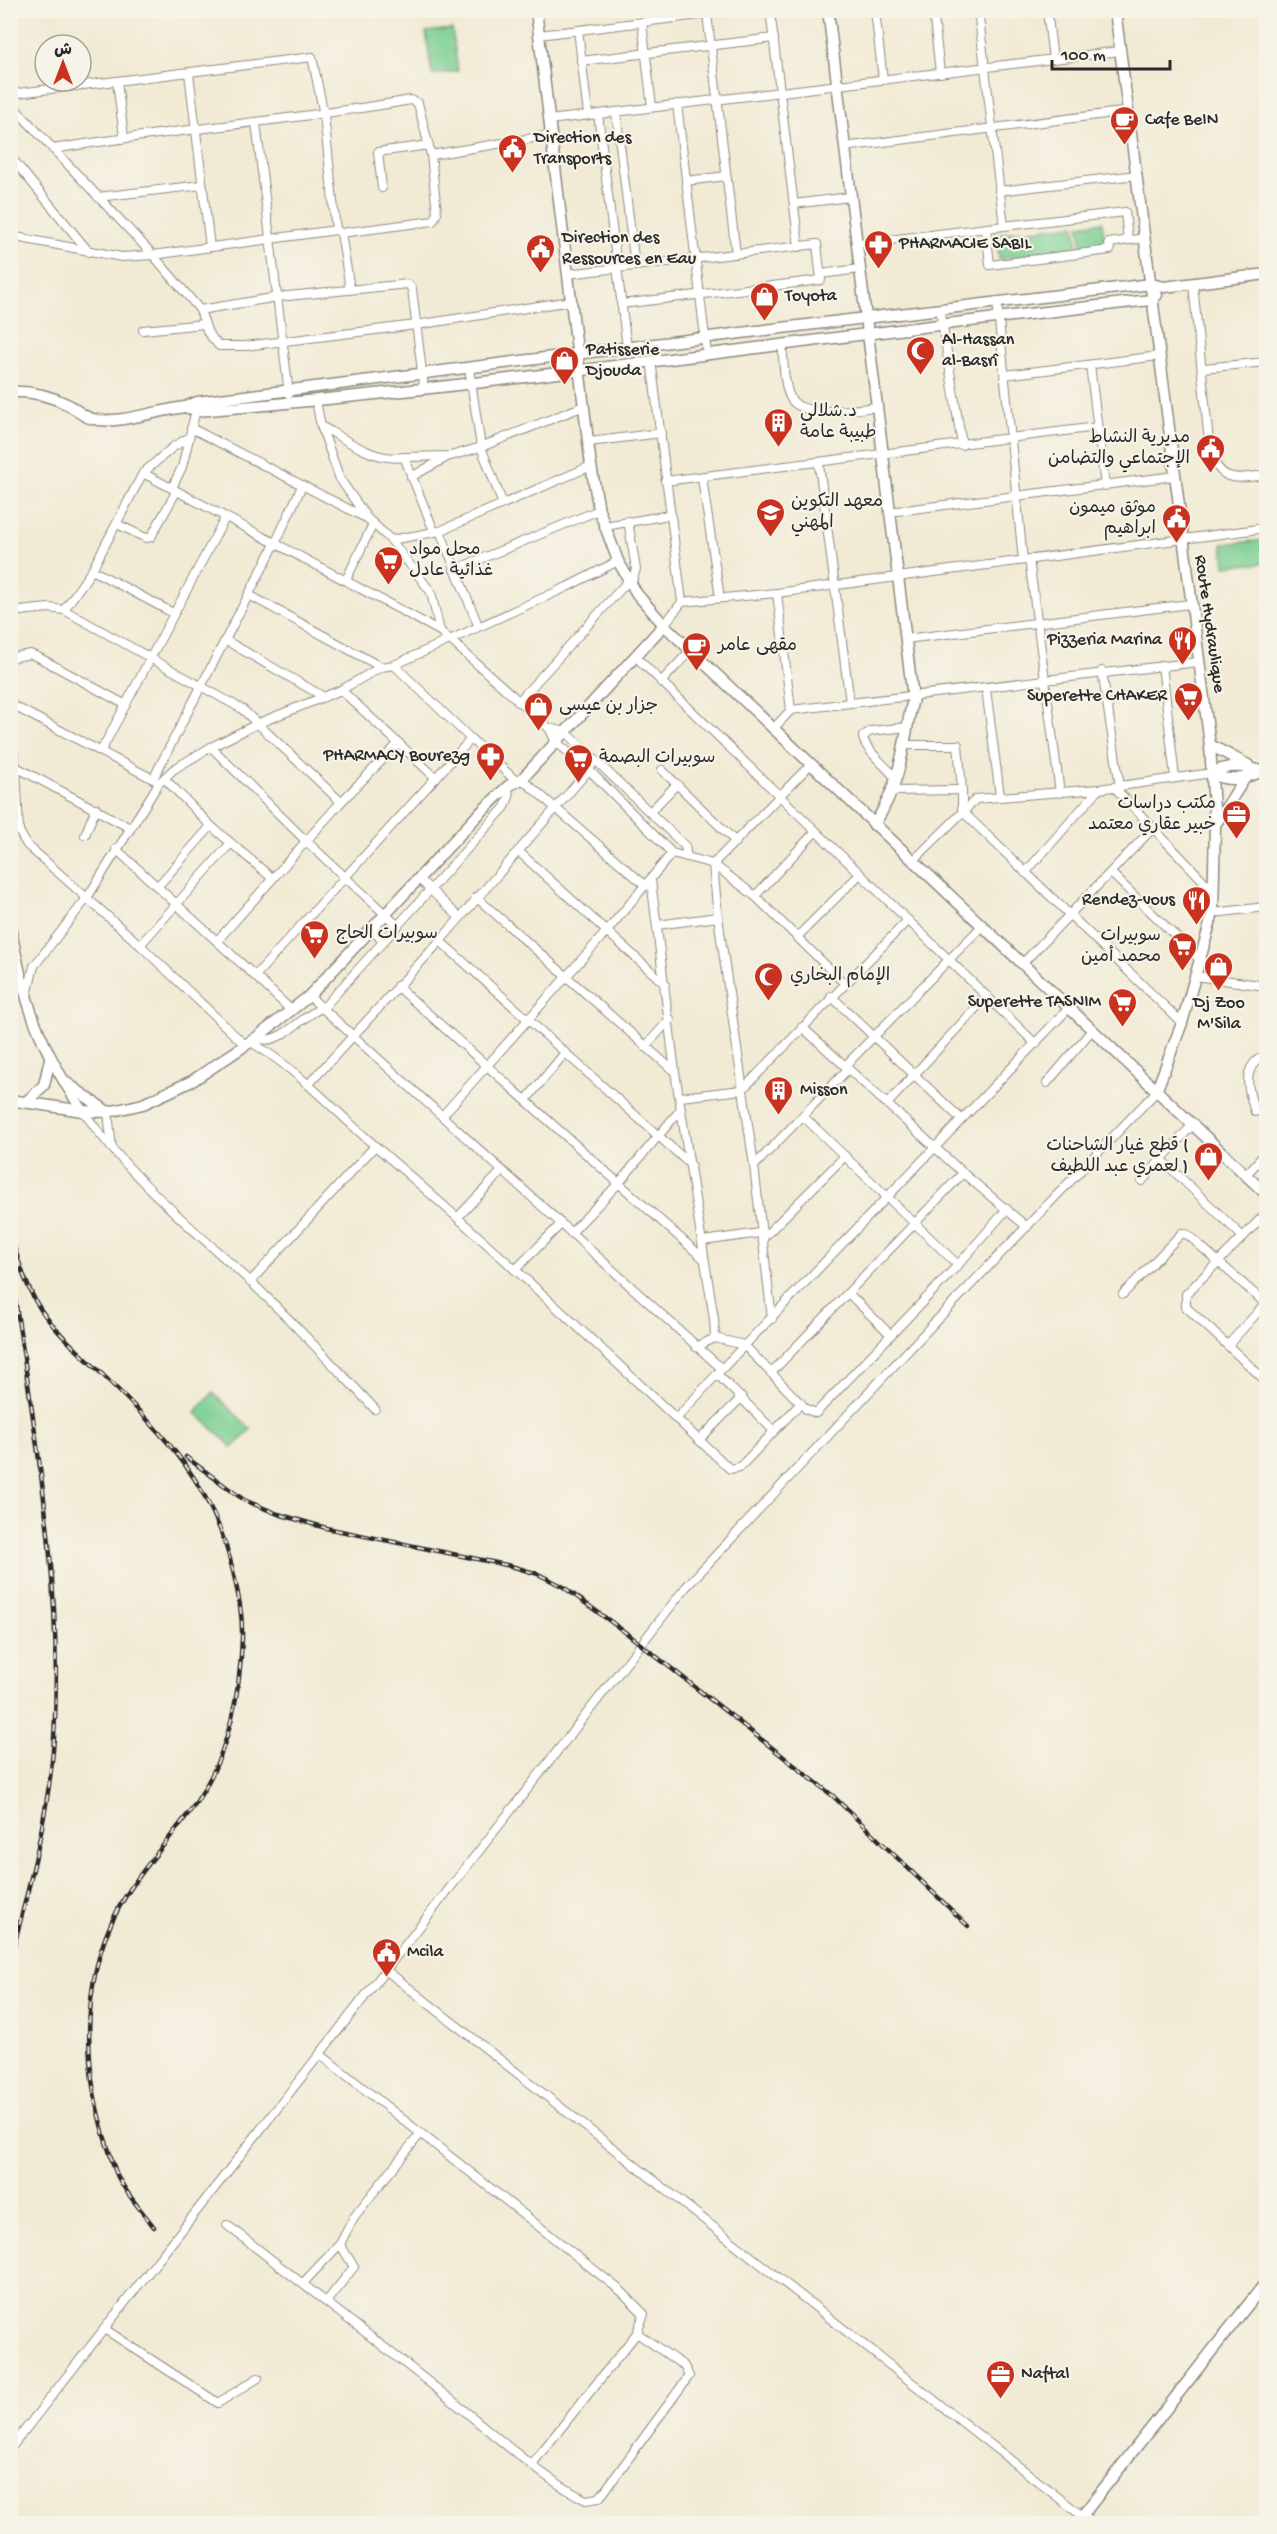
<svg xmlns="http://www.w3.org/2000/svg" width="1277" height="2534" font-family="'Gochi Hand','Playpen Sans Arabic',sans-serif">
	<rect width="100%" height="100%" fill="#f7f3e8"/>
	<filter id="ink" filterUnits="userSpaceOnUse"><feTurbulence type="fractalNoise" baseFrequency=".0167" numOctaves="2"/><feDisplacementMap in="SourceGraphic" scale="12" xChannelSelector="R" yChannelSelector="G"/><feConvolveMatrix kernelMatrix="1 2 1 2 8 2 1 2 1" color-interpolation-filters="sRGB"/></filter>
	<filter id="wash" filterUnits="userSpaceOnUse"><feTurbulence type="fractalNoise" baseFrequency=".008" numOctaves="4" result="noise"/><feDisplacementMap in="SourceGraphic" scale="24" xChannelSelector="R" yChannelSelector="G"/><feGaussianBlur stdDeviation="1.35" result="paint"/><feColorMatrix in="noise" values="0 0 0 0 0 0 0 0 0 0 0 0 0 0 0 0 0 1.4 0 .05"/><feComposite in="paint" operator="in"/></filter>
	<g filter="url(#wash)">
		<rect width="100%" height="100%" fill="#f1ead4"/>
		<g fill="#7acf92" stroke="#527d5e" stroke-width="1.5">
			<path d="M452,29L458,71L432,75L426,32Z"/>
			<path d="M1102,222L1105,246L1082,248L1079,225Z"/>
			<path d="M1075,225L1078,249L999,259L996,234Z"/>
			<path d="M1266,540V563L1225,566L1223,544Z"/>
			<path d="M213,1393L251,1429L233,1448L195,1412Z"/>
		</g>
	</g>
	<g filter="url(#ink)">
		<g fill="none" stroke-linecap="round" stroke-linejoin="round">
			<defs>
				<g id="street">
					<path d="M770,10L799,247"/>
					<path d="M875,10L883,80"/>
					<path d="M933,10L940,73"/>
					<path d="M1047,10L1053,59"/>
					<path d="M707,14L736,254"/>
					<path d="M642,22L652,107"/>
					<path d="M578,30L588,115"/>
					<path d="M539,35L739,10"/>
					<path d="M581,61L774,38"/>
					<path d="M189,73L210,247"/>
					<path d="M117,81L124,137"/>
					<path d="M10,94L312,57L324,115L336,230"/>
					<path d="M10,103L153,255L200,310L208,333L219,346H245L416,325L571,301"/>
					<path d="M677,104L707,354"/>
					<path d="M616,112L635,266"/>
					<path d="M598,114L627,348"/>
					<path d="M549,120L1120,51"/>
					<path d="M256,123L289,394"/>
					<path d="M844,147L1129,111"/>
					<path d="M431,155L551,135"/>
					<path d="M10,156L89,252"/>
					<path d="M686,181L726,176"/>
					<path d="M382,188L378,152L429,145"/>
					<path d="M999,191L1137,175"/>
					<path d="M98,197L202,185"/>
					<path d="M794,204L850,197"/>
					<path d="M1004,226L1125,212L1128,240"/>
					<path d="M986,228L990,265L1110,250L1109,243L1145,238"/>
					<path d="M341,233L350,289"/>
					<path d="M10,236L122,257L153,255L336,230L341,233L433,221L437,213L431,155L418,103L411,100C292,121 172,129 53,149"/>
					<path d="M856,244L1004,226L978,10"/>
					<path d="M568,274L817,244L821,280L621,304"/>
					<path d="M821,274L859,269"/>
					<path d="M1193,284L1210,452C1222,485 1237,478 1266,475"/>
					<path d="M997,301L1023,560"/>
					<path d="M940,309L962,445"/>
					<path d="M200,310L278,297L408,284L412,289L424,388"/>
					<path d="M143,330L204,324"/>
					<path d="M782,344C784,359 783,385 791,399C804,419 856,409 876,407"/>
					<path d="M651,360L682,602"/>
					<path d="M1090,365L1105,486"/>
					<path d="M469,368L481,447L502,502"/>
					<path d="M1203,368L1266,362"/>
					<path d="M1005,375L1159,356"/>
					<path d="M316,401L321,426L340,479L367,518L391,540L431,592L440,631L549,728L556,742L584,765L672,853L713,864L755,896L845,984"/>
					<path d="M321,426C347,440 374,462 404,457L434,531"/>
					<path d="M191,428L366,518"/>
					<path d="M589,442L661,433"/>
					<path d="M404,457L451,456L481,447L584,406"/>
					<path d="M819,464L850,703"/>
					<path d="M143,473L440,631"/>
					<path d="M411,477L449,456"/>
					<path d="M702,478L720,598"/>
					<path d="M665,481L1097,427"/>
					<path d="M172,488L182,467L197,406"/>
					<path d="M889,512L1175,476"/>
					<path d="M628,521L636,569L631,585"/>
					<path d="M117,524L146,538L151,537L176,492"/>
					<path d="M605,526L669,515"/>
					<path d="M440,531L478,625"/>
					<path d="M391,540L440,531L591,466"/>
					<path d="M1029,559L1060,793"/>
					<path d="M92,570L173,613"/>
					<path d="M454,570L599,510"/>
					<path d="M346,580L373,524"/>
					<path d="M249,595L381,667"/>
					<path d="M64,610L92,570L143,473L173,447L188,438"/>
					<path d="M10,612L49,608L64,610L242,709L341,802"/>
					<path d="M664,625L682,602L777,593L1266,528"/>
					<path d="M906,639L1190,604"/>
					<path d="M225,640L324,697"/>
					<path d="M636,657L1036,1044"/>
					<path d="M10,658L30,654L38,657L126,705"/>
					<path d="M394,665L471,739"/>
					<path d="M1162,665L1175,778"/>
					<path d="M1102,671L1120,786"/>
					<path d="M661,682L691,650"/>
					<path d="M986,689L1000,796"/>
					<path d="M341,690L436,778"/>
					<path d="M518,702L628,581"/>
					<path d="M10,704L155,780"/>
					<path d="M791,710L1198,662"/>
					<path d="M549,728L566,732L685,846L687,857"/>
					<path d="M774,728L791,710L777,593"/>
					<path d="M10,730L16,767L19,831L27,845L140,945L244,1044"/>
					<path d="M906,745H958L962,790"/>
					<path d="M211,747L306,841L398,926"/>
					<path d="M101,751L225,518"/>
					<path d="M16,767L130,828"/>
					<path d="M662,770L736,842"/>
					<path d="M153,779L275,544L302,486"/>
					<path d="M165,779L211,826L272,878"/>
					<path d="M522,779L646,886"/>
					<path d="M896,779C888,767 863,749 863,736L871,731L908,727"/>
					<path d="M1114,787L1214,892"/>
					<path d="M893,791L962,790V811L1182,1023"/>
					<path d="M650,812L677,784"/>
					<path d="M85,835L96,808"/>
					<path d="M116,849L255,976"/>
					<path d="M518,851L665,984"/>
					<path d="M914,860L976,799L1099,789L1212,773"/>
					<path d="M1025,873L1099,789"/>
					<path d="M1111,873L1200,960"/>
					<path d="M418,878L459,917"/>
					<path d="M651,880L675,1072L714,1319L715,1338L696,1347"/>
					<path d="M158,886L211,826"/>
					<path d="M755,896L816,831"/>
					<path d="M476,897L675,1072"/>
					<path d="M1213,913L1266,907"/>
					<path d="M657,925L718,917"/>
					<path d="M373,930L383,942"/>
					<path d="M797,937L860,874"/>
					<path d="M217,941L341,802L399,743"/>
					<path d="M440,941L691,1165"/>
					<path d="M140,945L231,843"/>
					<path d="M1022,964L1152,829"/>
					<path d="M1195,976L1266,986"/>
					<path d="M397,986L704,1259"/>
					<path d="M27,995L34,966L87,898L159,783L174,769L211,747L259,723L341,690L381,667L394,665L567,587L618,561"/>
					<path d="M309,996L721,1368"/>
					<path d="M831,996L961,1119"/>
					<path d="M292,1011L255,976L471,739L516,781"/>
					<path d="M802,1027L963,1173L1027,1227"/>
					<path d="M256,1038C280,1048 302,1014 324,1007L505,807L509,797L508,786"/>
					<path d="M249,1041C300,1070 337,1114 381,1151C500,1253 615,1361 730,1469L740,1467L801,1403"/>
					<path d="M645,1047L670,1019"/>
					<path d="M845,1066L982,926"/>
					<path d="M1047,1083L1092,1030"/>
					<path d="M309,1084L440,941L588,771L595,760"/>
					<path d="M681,1097L742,1090L908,920"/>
					<path d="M526,1100L564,1054"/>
					<path d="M888,1103L987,996"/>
					<path d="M83,1111C129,1177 191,1227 250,1281C293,1322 334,1366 375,1409"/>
					<path d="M108,1112L112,1148"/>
					<path d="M1255,1112C1248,1091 1240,1066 1266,1055"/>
					<path d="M443,1115L607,931L672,853"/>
					<path d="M804,1117L958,1265"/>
					<path d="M1162,1160L1243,1237L1266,1213"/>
					<path d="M754,1166L848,1069"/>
					<path d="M1247,1174L1266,1152"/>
					<path d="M1142,1181L1194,1123"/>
					<path d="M458,1217L501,1172"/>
					<path d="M571,1233L618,1184L681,1109"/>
					<path d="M1243,1237L1186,1294V1307L1266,1381"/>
					<path d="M762,1239L845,1156"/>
					<path d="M703,1241L760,1233"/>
					<path d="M515,1270L561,1224"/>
					<path d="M250,1282L375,1146"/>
					<path d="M848,1293L890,1334"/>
					<path d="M1123,1294L1182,1233L1188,1235L1266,1304"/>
					<path d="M772,1319L754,1166L718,917L713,864L811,764"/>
					<path d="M715,1338L744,1345L806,1409L816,1413L958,1265L1007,1209"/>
					<path d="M1229,1344L1266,1303"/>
					<path d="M771,1373L963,1173"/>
					<path d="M676,1419L717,1374"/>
					<path d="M774,1431L717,1374L1068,1009"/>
					<path d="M699,1440L742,1397"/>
					<path d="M387,1971L1082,2516L1077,2524"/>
					<path d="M321,2055L621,2291L644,2314L637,2333L532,2464"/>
					<path d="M227,2225C301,2283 376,2340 450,2399C493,2433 537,2475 586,2500L599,2498L604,2492L689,2376L684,2366L637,2333"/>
					<path d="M304,2282L340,2244L354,2217L420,2134"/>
					<path d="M326,2302L354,2267L340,2244"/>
					<path d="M106,2330L218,2403L258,2378"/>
					<path d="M10,2449L686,1587L935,1322L1156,1092"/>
				</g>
				<g id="secondary">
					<path d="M536,10L591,466L599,510L618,561L637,594L664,625"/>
					<path d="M828,10L913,698C902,748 903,779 874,825"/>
					<path d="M1115,10L1210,745L1215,825L1213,913L1182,1023L1156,1092"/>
					<path d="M10,392C31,391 51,396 69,405C77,410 83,417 93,419C117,425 159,410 185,407L197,402L765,330L1151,284L1164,287L1266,274"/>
					<path d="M185,407L197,411C516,385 833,334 1152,300L1157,295"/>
					<path d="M1210,745L1248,765"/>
					<path d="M1263,771C1246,778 1228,784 1212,773C1230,763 1248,767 1266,772"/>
					<path d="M1215,825L1245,778"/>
					<path d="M10,924C23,1001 39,1046 83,1111"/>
					<path d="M67,1083L108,1112"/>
					<path d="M10,1100L83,1111L108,1112L143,1104L192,1081L256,1038L309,996L477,816L508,786L522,779L664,625L1266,1194"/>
					<path d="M26,1102L44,1085L50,1059"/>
					<path d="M1091,2524L1082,2516L1266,2282"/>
				</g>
			</defs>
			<use href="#street" stroke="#8e8a80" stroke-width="10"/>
			<use href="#secondary" stroke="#8e8a80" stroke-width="13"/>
			<use href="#street" stroke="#fff" stroke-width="8"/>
			<use href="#secondary" stroke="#fff" stroke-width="10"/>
			<defs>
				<g id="rail">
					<path d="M10,1234C17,1257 24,1280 36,1302C52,1330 82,1354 105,1377C167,1438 212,1483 233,1571C238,1593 243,1615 242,1638C240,1695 228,1756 195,1804C174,1835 147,1862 127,1894C80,1967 81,2065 107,2145C111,2155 113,2167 118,2177C127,2195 142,2211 154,2227"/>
					<path d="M10,1266C33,1422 64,1580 54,1738C49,1813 29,1888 10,1961"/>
					<path d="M186,1457L244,1500L278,1514L326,1528L511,1566L538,1574L562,1586L629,1635L833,1796L968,1926"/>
				</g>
			</defs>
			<use href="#rail" stroke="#2b2b2b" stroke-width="4.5"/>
			<use href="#rail" stroke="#f7f3e8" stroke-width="2" stroke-dasharray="7" stroke-linecap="butt"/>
		</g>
	</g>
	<defs>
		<symbol id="cafe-pin" viewBox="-11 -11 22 30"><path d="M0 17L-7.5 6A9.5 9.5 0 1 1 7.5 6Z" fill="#c8321e" stroke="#f7f3e8"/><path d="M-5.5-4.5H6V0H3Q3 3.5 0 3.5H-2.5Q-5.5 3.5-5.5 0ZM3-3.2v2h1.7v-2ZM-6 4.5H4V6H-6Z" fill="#fff"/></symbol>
		<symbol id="civic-pin" viewBox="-11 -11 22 30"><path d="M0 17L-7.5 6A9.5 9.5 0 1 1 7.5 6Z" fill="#c8321e" stroke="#f7f3e8"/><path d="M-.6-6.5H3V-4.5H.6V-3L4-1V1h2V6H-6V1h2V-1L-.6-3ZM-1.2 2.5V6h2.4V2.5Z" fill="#fff"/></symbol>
		<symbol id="pharmacy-pin" viewBox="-11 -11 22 30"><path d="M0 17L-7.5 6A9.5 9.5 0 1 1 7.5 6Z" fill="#c8321e" stroke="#f7f3e8"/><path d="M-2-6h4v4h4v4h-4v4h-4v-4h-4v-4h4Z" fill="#fff"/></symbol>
		<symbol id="shop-pin" viewBox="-11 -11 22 30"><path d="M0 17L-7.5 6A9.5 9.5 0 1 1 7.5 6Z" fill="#c8321e" stroke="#f7f3e8"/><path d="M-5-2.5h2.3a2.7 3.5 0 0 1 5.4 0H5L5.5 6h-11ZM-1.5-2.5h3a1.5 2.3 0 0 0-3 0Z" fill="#fff"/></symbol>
		<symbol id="mosque-pin" viewBox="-11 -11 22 30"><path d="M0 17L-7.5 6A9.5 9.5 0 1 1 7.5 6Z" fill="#c8321e" stroke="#f7f3e8"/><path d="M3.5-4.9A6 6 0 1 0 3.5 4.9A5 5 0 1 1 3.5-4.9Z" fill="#fff"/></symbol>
		<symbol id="building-pin" viewBox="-11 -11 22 30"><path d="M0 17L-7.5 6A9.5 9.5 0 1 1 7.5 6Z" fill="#c8321e" stroke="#f7f3e8"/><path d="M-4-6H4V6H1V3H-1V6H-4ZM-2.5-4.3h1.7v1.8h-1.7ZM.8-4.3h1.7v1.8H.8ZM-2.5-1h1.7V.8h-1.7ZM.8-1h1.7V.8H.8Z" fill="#fff"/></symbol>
		<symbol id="university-pin" viewBox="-11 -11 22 30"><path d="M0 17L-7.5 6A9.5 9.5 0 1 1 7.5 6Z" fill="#c8321e" stroke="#f7f3e8"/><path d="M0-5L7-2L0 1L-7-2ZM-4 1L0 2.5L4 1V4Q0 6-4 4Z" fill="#fff"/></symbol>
		<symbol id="supermarket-pin" viewBox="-11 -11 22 30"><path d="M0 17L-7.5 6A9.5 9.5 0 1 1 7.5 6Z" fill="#c8321e" stroke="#f7f3e8"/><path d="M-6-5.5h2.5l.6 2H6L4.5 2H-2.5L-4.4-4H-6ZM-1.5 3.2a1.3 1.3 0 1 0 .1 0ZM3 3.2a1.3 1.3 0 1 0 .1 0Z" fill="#fff"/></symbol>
		<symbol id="restaurant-pin" viewBox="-11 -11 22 30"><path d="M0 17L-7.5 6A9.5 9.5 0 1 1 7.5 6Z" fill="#c8321e" stroke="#f7f3e8"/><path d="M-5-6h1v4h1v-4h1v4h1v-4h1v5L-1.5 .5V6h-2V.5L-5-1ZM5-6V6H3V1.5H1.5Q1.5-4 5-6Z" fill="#fff"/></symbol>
		<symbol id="office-pin" viewBox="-11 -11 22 30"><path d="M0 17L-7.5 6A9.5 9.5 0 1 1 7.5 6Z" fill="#c8321e" stroke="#f7f3e8"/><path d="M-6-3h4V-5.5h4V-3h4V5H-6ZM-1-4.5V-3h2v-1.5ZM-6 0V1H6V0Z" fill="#fff"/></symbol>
	</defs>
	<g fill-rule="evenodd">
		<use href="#cafe-pin" x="1108" y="104" width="33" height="45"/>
		<use href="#civic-pin" x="496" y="132" width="33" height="45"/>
		<use href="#pharmacy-pin" x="862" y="228" width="33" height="45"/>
		<use href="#civic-pin" x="524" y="232" width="33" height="45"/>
		<use href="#shop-pin" x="748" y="280" width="33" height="45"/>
		<use href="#mosque-pin" x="904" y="334" width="33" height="45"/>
		<use href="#shop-pin" x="548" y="344" width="33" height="45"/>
		<use href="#building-pin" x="762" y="406" width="33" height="45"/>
		<use href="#civic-pin" x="1194" y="432" width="33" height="45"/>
		<use href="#university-pin" x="754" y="496" width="33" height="45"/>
		<use href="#civic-pin" x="1160" y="502" width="33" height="45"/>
		<use href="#supermarket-pin" x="372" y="544" width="33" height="45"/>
		<use href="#restaurant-pin" x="1166" y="624" width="33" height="45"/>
		<use href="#cafe-pin" x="680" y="630" width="33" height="45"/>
		<use href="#supermarket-pin" x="1172" y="680" width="33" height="45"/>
		<use href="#shop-pin" x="522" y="690" width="33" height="45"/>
		<use href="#pharmacy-pin" x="474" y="740" width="33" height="45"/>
		<use href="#supermarket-pin" x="562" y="742" width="33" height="45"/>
		<use href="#office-pin" x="1220" y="798" width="33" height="45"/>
		<use href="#restaurant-pin" x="1180" y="884" width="33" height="45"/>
		<use href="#supermarket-pin" x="298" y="918" width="33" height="45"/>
		<use href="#supermarket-pin" x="1166" y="930" width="33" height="45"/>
		<use href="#shop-pin" x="1202" y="950" width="33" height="45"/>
		<use href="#mosque-pin" x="752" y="960" width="33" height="45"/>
		<use href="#supermarket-pin" x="1106" y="986" width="33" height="45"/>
		<use href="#building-pin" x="762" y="1074" width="33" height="45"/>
		<use href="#shop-pin" x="1192" y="1140" width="33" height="45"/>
		<use href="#civic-pin" x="370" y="1936" width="33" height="45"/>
		<use href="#office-pin" x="984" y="2358" width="33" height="45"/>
	</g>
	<g text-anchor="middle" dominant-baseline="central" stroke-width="4.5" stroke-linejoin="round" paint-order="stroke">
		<g font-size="18" fill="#2b2b2b" stroke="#f7f3e8" text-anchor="start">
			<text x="1145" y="120">Cafe BeIN</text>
			<text x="534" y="138">Direction des<tspan x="534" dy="21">Transports</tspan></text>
			<text x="562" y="238">Direction des<tspan x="562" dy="21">Ressources en Eau</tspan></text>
			<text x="899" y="244">PHARMACIE SABIL</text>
			<text x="785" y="296">Toyota</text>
			<text x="942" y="340">Al-Hassan<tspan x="942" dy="21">al-Basrî</tspan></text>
			<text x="586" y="350">Patisserie<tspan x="586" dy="21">Djouda</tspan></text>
			<text x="800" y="412">د.شلالي<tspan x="800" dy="21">طبيبة عامة</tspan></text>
			<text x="1190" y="438" text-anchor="end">مديرية النشاط<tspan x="1190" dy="21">الإجتماعي والتضامن</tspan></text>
			<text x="791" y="502">معهد التكوين<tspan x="791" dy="21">المهني</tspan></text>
			<text x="1156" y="508" text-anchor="end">موثق ميمون<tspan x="1156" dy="21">ابراهيم</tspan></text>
			<text x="409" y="550">محل مواد<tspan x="409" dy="21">غذائية عادل</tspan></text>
			<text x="1162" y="640" text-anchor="end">Pizzeria Marina</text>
			<text x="718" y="646">مقهى عامر</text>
			<text x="1167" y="696" text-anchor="end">Superette CHAKER</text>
			<text x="559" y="706">جزار بن عيسى</text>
			<text x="470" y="756" text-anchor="end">PHARMACY Bourezg</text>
			<text x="599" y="758">سوبيرات البصمة</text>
			<text x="1216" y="804" text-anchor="end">مكتب دراسات<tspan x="1216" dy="21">خبير عقاري معتمد</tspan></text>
			<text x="1175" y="900" text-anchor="end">Rendez-vous</text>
			<text x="336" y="934">سوبيرات الحاج</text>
			<text x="1161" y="936" text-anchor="end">سوبيرات<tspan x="1161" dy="21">محمد أمين</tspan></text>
			<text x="790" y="976">الإمام البخاري</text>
			<text x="1101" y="1002" text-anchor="end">Superette TASNIM</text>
			<text x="1219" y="1003" text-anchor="middle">Dj Zoo<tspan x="1219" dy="21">M'Sila</tspan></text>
			<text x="800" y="1090">Misson</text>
			<text x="1188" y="1146" text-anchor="end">قطع غيار الشاحنات (<tspan x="1188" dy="21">لعمري عبد اللطيف )</tspan></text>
			<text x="407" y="1952">Mcila</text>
			<text x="1021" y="2374">Naftal</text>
		</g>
		<g font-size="18" fill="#2b2b2b" stroke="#f7f3e8">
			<text transform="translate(1209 624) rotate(82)">Route Hydraulique</text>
		</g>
	</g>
	<rect width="1277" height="2534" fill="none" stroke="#f7f3e8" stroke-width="36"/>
	<g transform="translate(63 63)"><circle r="28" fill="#f7f3e8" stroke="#a5a39c" stroke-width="1.5"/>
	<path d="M0-4.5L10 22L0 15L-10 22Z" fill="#c8321e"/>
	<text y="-9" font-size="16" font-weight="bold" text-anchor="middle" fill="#2b2b2b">ش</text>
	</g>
	<path d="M1052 60v9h118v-9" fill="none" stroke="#2b2b2b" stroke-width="3"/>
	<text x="1061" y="60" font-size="18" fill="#2b2b2b" stroke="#f7f3e8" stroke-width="4.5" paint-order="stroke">100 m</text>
</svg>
